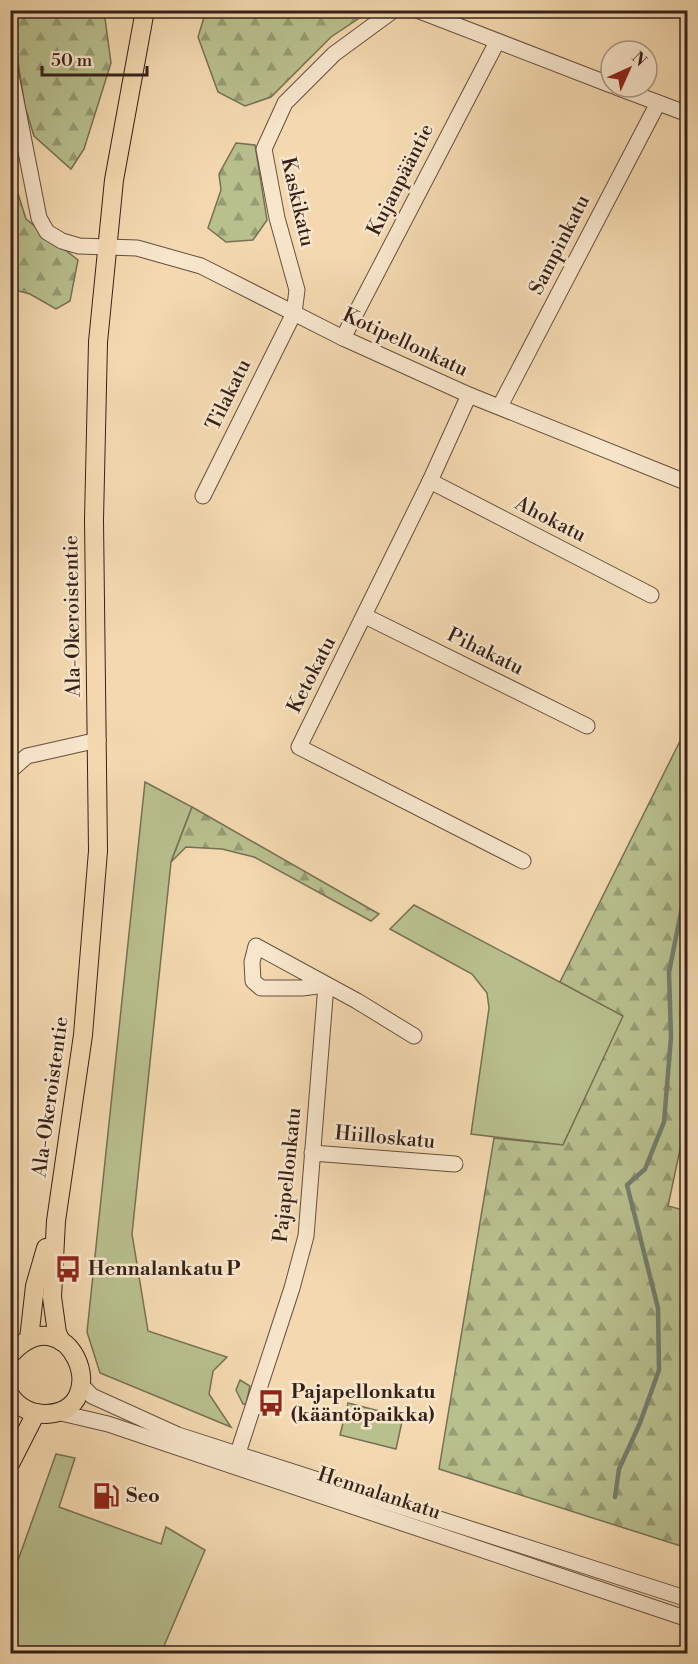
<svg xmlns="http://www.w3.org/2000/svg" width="698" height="1664" font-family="'Libre Bodoni',serif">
	<defs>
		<pattern id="forest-firs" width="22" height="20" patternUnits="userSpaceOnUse" patternTransform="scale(1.5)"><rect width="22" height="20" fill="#b8c08e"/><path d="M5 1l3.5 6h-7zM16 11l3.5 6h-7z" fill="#969c73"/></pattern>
	</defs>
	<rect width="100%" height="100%" fill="#f4d9b0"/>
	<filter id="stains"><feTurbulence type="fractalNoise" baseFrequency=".00333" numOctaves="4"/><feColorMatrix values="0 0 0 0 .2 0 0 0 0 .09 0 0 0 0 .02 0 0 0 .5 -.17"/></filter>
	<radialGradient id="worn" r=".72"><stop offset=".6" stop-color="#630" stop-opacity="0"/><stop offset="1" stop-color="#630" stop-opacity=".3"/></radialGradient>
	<g fill="#b8c08e" stroke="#777053" stroke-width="1.5">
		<path d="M145,782L192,807L171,862L132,1234L148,1331L227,1357L213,1371L209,1394L231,1427L100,1373L87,1332Z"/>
		<path d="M414,905L624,1016L563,1145L471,1134L489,1008L487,993L472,974L390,929Z"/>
		<path d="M240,1380L250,1386L246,1404H243L236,1390Z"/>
		<path d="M348,1403L403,1417L396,1449L340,1435Z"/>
		<path d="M56,1454L75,1458L59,1507L161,1544L166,1527L205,1550L161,1653H11V1580Z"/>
	</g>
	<g fill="url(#forest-firs)" stroke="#777053" stroke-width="1.5">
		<path d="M10,11H104L111,63L84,149L71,169L34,136L25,107Z"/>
		<path d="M206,11V10L370,11L331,37L271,97L245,106L218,92L198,37Z"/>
		<path d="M236,143L255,145L267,220L253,240L226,242L208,228L221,190L219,174Z"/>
		<path d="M11,179L14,181L26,219L78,260L70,301L56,309L30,294L11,289Z"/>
		<path d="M687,727L688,1112L668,1206L687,1211V1548L439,1469L494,1138L563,1145L623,1016L560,982Z"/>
		<path d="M192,807L379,914L371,921L254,857L222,849L186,847L171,862Z"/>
	</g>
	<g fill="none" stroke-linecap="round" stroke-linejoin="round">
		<path stroke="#737d6e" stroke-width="4.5" d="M615,1497L619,1469L640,1423L659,1370L658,1308L627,1185L645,1169L664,1122L671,1037L669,972L688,877"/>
		<defs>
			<g id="minor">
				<path d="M417,10L611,85"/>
				<path d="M10,70L39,218L47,232L62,241L79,246L137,248L201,266L343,338L469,395L688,483"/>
				<path d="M616,87L688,114"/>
				<path d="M343,338L497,42"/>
				<path d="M469,395L430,481L299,747L523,861"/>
				<path d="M500,406L658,103"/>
				<path d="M430,481L651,595"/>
				<path d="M203,496L294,313L297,290L277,218L264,149L285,103L334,54L394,10"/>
				<path d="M365,616L587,726"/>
				<path d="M10,771L27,756L98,740"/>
				<path d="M326,985L302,988H261L253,981L252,962L256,946L357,1001L414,1036"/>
				<path d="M312,1153L455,1164"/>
				<path d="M81,1385L92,1396L178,1435L688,1599"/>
				<path d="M57,1412L108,1424L688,1619"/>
				<path d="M235,1462L292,1288L306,1236L326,985"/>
			</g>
			<g id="major">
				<path d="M29,1339L35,1286L46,1248"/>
				<path d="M61,1341L57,1333L52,1297L56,1221L83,1035L98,851L94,520L98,342L114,180L145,10"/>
				<path d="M10,1355C68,1290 117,1411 46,1414C31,1414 18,1407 10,1395"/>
				<path d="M10,1464L36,1413"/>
			</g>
		</defs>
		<use href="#minor" stroke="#664f3e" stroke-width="17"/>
		<use href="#major" stroke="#362118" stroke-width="20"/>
		<use href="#minor" stroke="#f8e6cc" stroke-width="15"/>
		<use href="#major" stroke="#f4d9b0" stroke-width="18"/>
	</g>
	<defs>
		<symbol id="bus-bare" viewBox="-9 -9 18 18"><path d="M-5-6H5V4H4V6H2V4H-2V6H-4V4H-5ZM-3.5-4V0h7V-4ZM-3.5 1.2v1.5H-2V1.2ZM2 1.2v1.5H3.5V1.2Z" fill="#8f2418" stroke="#f8e6cc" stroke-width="2.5" paint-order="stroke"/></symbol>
		<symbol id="fuel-bare" viewBox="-9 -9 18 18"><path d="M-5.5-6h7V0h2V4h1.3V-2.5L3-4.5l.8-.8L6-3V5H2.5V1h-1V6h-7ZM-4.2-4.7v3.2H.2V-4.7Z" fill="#8f2418" stroke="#f8e6cc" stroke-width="2.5" paint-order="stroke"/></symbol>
	</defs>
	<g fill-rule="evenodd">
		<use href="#bus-bare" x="49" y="1250" width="38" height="38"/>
		<use href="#bus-bare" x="252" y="1384" width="38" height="38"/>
		<use href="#fuel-bare" x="87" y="1477" width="38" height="38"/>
	</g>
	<g text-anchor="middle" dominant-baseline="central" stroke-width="5" stroke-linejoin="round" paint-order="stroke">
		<g font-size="20" fill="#362118" stroke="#f8e6cc">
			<text transform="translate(401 180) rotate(-63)">Kujanpääntie</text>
			<text transform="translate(297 202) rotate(77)">Kaskikatu</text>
			<text transform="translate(560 245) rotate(-63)">Sampinkatu</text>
			<text transform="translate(405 343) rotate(25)">Kotipellonkatu</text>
			<text transform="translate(229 395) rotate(-64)">Tilakatu</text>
			<text transform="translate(550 520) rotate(27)">Ahokatu</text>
			<text transform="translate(73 616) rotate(-91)">Ala-Okeroistentie</text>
			<text transform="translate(485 652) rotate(26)">Pihakatu</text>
			<text transform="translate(312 675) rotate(-63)">Ketokatu</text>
			<text transform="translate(51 1097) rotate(-82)">Ala-Okeroistentie</text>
			<text transform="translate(385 1138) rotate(5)">Hiilloskatu</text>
			<text transform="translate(288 1175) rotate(-84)">Pajapellonkatu</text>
			<text transform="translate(379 1494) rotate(18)">Hennalankatu</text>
		</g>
		<g font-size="20" font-weight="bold" fill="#362118" stroke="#f8e6cc" text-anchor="start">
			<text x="88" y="1269">Hennalankatu P</text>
			<text x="291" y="1392">Pajapellonkatu<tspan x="291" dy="23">(kääntöpaikka)</tspan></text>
			<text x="126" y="1496">Seo</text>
		</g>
	</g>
	<rect width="698" height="1664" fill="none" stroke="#f4d9b0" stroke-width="36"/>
	<rect x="12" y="12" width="674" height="1640" fill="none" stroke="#362118" stroke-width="3"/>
	<rect x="18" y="18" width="662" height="1628" fill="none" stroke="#362118" stroke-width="1.5"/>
	<g transform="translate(629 69) rotate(45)"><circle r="28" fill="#f8e6cc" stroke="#aa9784" stroke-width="1.5"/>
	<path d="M0-4.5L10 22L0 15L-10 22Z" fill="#8f2418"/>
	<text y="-9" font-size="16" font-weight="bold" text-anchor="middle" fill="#362118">N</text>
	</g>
	<path d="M42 66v9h105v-9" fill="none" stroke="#362118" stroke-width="3"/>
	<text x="51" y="66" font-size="18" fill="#362118" stroke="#f8e6cc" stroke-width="4.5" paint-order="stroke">50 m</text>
	<rect width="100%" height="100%" filter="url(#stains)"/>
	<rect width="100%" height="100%" fill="url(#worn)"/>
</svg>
